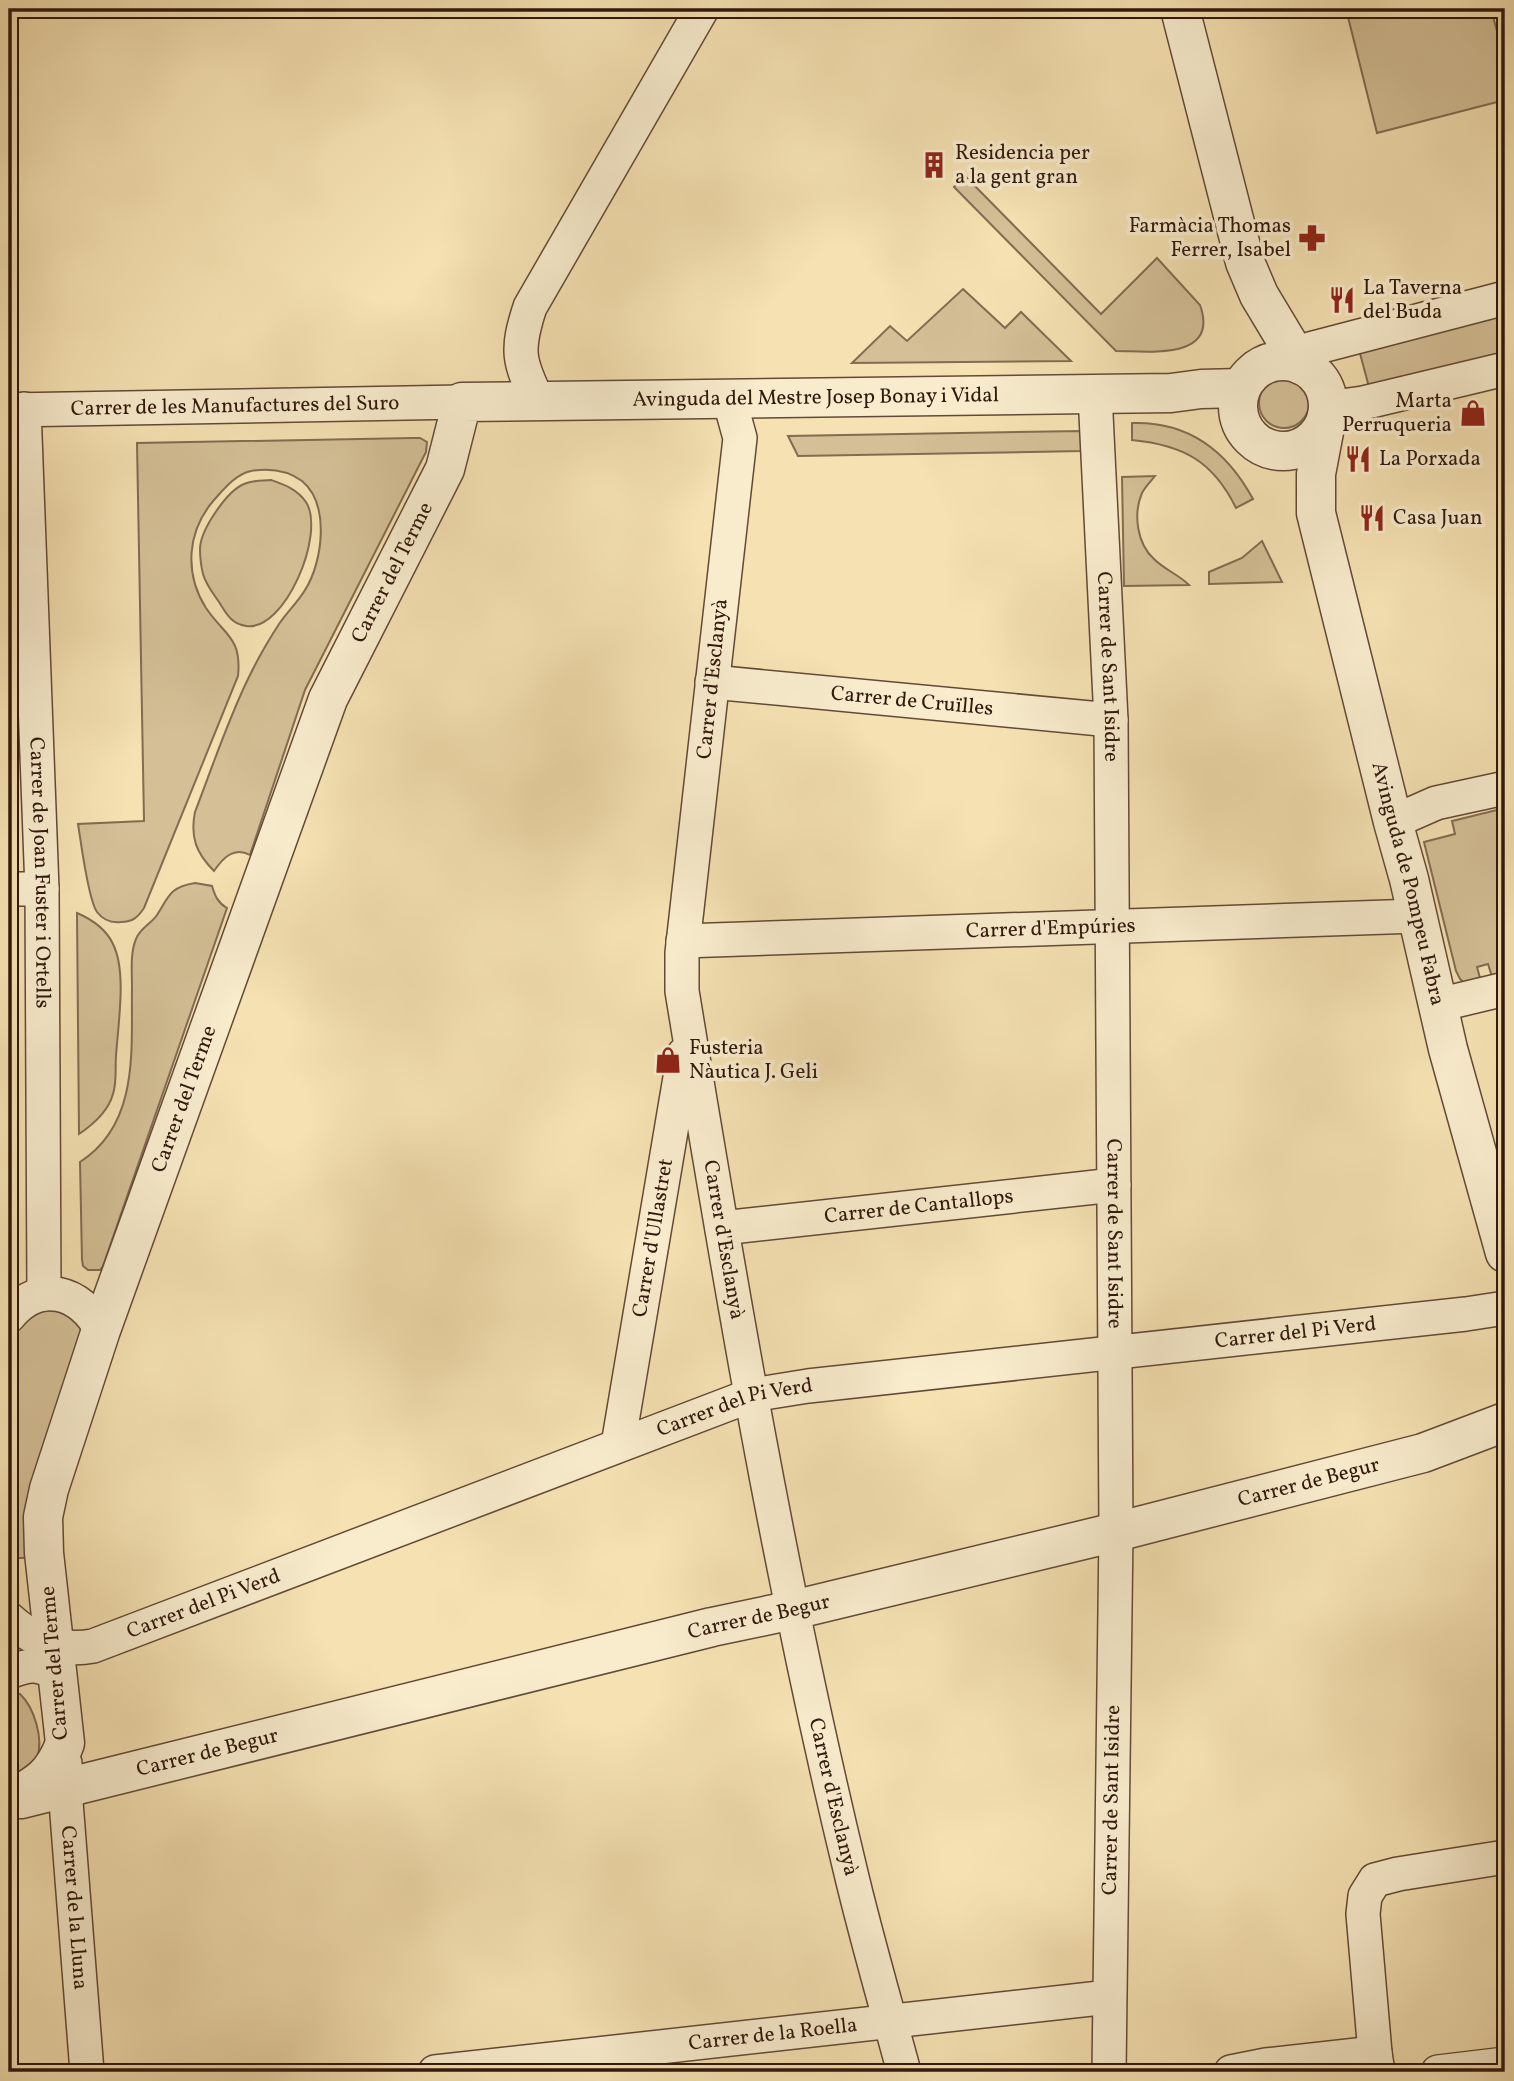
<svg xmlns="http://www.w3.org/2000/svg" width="1514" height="2081" font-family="Vollkorn,serif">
	<rect width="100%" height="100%" fill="#f5e1b2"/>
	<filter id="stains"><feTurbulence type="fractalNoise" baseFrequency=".00286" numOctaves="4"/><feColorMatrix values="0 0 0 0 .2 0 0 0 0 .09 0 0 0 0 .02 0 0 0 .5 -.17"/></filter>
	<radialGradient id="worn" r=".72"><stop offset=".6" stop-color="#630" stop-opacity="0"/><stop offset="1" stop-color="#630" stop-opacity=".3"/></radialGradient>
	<g fill="#d4bf96" stroke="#826c52" stroke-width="2">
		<path d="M1346,9H1491L1505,61V100L1377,133Z"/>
		<path d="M965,176L1101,314L1157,258L1200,305C1220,361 1148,351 1116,351L954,187Z"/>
		<path d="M963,289L1005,328L1021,312L1071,361L852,363L890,326L907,341Z"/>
		<path d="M1505,308V353L1369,387L1358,346Z"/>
		<circle cx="1284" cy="403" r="25"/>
		<path d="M1132,423C1189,421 1227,451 1253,499L1236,508C1213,461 1183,445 1132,440Z"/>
		<path d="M1081,431L1082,451L798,456L788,436Z"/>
		<path d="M413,438H420L427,442L426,452L305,690L250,855C234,846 223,858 214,871C196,853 190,837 195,812C212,768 227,722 248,679C257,660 268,641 279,624C287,612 298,602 305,590C323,562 330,504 302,481C287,470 269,468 251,471C236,474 224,489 214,500C187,531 184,573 206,608C224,635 242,637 238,676L144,908C138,917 133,922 121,922C112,923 103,920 97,912C88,900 81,842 78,824L144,821L137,443Z"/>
		<path d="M1155,476C1151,481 1145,487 1142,493C1133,514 1137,544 1154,559C1165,570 1178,574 1189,585L1124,586L1122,477Z"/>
		<path d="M271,480C285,485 297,489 306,502C326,533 285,632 246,626C231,624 226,613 219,602C213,593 206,585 203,574C201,566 200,556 200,548C201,529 227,491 244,484C253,480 262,481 271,480Z"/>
		<path d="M1262,541L1282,582L1209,584V572L1242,558Z"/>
		<path d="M1505,808V977L1493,980L1488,964L1477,967L1482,985H1466L1460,979L1456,971L1424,842L1455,834L1452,821Z"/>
		<path d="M195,883L212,886C215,896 218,903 227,908L103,1266L100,1270H88L83,1266L82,1260L80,1162C140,1124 131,1048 132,987C132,972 130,953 136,939C140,928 151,924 157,915C169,896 170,887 195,883Z"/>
		<path d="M77,913C91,919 106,929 113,944C127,972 118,1024 116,1056C115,1068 117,1082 113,1094C108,1112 94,1124 79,1134Z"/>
		<path d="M59,1308L91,1330L31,1558H16L9,1549V1349C17,1309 23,1315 59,1308Z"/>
		<path d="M9,1694H20C34,1707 44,1739 37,1758C33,1769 18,1773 9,1777Z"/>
	</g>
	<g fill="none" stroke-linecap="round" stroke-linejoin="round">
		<defs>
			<g id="minor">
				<path d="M1309,369L1310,349L1505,298"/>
				<path id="s1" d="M1095,394L1111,720L1116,1532L1109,2072"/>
				<path id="s2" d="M729,398L740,438L682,953V991C730,1284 780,1579 850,1869C866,1937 886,2005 904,2072"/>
				<path d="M538,401C518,361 516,350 530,307L702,9"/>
				<path d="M1327,408L1363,403L1505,369"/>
				<path id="s3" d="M24,409L42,889L44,1294"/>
				<path id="s4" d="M9,410L462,402"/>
				<path id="s5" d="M712,682L1111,720"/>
				<path d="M1393,822L1436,803L1505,788"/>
				<path d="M9,889H42"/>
				<path id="s6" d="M683,941L1417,916"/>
				<path d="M1438,1005L1505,989"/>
				<path id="s7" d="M722,1228L1114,1185"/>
				<path d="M9,1316C39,1279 81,1291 101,1330"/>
				<path id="s8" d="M618,1445L684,1054"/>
				<path id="s9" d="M9,1619C33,1641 61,1652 93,1646L752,1395L808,1386L1466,1314L1505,1308"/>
				<path d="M9,1672C30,1664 38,1663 58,1675"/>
				<path id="s10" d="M65,1763V1789L87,2072"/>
				<path d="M1375,2053L1363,1914L1365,1896L1375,1880L1398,1874L1505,1857"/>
				<path id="s11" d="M435,2072L1109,1997"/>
				<path d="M1231,2072L1266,2065L1375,2053L1378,2072"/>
				<path d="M1438,2072L1505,2064"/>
			</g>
			<g id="tertiary">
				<path d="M1180,9L1245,262L1259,295L1301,365"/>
				<circle cx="1283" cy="406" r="45"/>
				<path id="s12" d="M1327,416L1316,474V513L1393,822L1409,879L1448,1049L1505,1253"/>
				<path id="s13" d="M21,1799L712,1627L793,1610L1116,1532L1423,1453L1505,1422"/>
				<path id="s14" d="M9,1800C38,1784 53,1776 65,1743L44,1553L43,1517L49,1489L101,1330L328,699L445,469L462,402L1171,393L1201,389L1241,388"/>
			</g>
		</defs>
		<use href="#minor" stroke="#624a36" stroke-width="36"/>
		<use href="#tertiary" stroke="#624a36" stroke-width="41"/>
		<use href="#minor" stroke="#f8eccd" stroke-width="33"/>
		<use href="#tertiary" stroke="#f8eccd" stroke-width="38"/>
	</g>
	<defs>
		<symbol id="building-bare" viewBox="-9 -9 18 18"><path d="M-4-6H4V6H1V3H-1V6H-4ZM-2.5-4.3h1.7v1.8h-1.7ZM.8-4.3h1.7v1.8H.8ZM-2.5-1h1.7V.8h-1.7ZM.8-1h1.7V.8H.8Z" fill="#8f2418" stroke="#f8eccd" stroke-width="2.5" paint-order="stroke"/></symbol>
		<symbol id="pharmacy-bare" viewBox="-9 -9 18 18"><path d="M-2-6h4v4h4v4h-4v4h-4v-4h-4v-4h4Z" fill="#8f2418" stroke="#f8eccd" stroke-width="2.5" paint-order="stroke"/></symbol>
		<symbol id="restaurant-bare" viewBox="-9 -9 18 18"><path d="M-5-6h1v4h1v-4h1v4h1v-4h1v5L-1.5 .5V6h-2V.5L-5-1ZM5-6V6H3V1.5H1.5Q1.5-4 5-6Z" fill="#8f2418" stroke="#f8eccd" stroke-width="2.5" paint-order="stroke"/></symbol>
		<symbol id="shop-bare" viewBox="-9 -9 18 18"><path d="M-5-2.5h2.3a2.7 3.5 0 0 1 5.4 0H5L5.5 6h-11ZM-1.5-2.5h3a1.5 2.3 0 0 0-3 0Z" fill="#8f2418" stroke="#f8eccd" stroke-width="2.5" paint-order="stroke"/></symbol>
	</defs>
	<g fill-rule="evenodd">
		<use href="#building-bare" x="915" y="146" width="38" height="38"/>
		<use href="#pharmacy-bare" x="1293" y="219" width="38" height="38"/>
		<use href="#restaurant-bare" x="1323" y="281" width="38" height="38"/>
		<use href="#shop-bare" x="1454" y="394" width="38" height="38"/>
		<use href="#restaurant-bare" x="1339" y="440" width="38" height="38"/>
		<use href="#restaurant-bare" x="1353" y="499" width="38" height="38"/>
		<use href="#shop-bare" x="649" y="1041" width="38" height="38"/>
	</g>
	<g text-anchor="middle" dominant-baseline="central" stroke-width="7" stroke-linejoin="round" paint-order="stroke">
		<g font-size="21" fill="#31180d" stroke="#f8eccd" text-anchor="start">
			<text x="955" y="153">Residencia per<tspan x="955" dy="24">a la gent gran</tspan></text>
			<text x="1291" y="226" text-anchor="end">Farmàcia Thomas<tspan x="1291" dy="24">Ferrer, Isabel</tspan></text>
			<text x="1363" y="288">La Taverna<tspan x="1363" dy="24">del Buda</tspan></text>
			<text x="1452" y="401" text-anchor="end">Marta<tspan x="1452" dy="24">Perruqueria</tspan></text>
			<text x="1379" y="459">La Porxada</text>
			<text x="1393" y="518">Casa Juan</text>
			<text x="689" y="1048">Fusteria<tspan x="689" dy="24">Nàutica J. Geli</tspan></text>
		</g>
		<g font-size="21" fill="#31180d" stroke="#f8eccd">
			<text stroke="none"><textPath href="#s14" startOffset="1857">Avinguda del Mestre Josep Bonay i Vidal</textPath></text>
			<text stroke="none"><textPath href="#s4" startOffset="226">Carrer de les Manufactures del Suro</textPath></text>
			<text stroke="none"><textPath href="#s14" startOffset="1318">Carrer del Terme</textPath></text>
			<text stroke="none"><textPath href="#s1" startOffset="273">Carrer de Sant Isidre</textPath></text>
			<text transform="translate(713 679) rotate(-84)">Carrer d'Esclanyà</text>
			<text stroke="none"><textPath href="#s5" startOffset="201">Carrer de Cruïlles</textPath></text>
			<text stroke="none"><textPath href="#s3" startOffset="464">Carrer de Joan Fuster i Ortells</textPath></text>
			<text stroke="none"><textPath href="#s12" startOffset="480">Avinguda de Pompeu Fabra</textPath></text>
			<text stroke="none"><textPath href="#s6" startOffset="368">Carrer d'Empúries</textPath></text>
			<text stroke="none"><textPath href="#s14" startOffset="751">Carrer del Terme</textPath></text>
			<text stroke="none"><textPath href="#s7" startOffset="198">Carrer de Cantallops</textPath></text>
			<text stroke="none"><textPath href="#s1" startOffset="840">Carrer de Sant Isidre</textPath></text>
			<text stroke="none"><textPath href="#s8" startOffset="210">Carrer d'Ullastret</textPath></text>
			<text stroke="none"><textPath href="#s2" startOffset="850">Carrer d'Esclanyà</textPath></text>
			<text stroke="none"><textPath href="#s9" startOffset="1344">Carrer del Pi Verd</textPath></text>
			<text stroke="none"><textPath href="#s9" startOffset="777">Carrer del Pi Verd</textPath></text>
			<text stroke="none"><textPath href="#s13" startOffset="1326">Carrer de Begur</textPath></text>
			<text stroke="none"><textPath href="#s9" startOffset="210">Carrer del Pi Verd</textPath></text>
			<text stroke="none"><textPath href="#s13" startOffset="760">Carrer de Begur</textPath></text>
			<text transform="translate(55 1663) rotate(-95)">Carrer del Terme</text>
			<text stroke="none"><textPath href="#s13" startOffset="192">Carrer de Begur</textPath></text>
			<text stroke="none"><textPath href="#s2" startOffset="1418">Carrer d'Esclanyà</textPath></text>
			<text transform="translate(1112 1800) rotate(-89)">Carrer de Sant Isidre</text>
			<text stroke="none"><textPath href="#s10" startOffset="145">Carrer de la Lluna</textPath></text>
			<text stroke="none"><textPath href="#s11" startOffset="340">Carrer de la Roella</textPath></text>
		</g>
	</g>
	<rect width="1514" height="2081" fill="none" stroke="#f5e1b2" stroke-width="35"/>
	<rect x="10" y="10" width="1493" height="2060" fill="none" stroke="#31180d" stroke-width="3.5"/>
	<rect x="18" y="18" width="1479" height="2046" fill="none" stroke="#31180d" stroke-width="2"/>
	<rect width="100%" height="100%" filter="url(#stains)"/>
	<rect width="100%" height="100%" fill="url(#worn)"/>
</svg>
